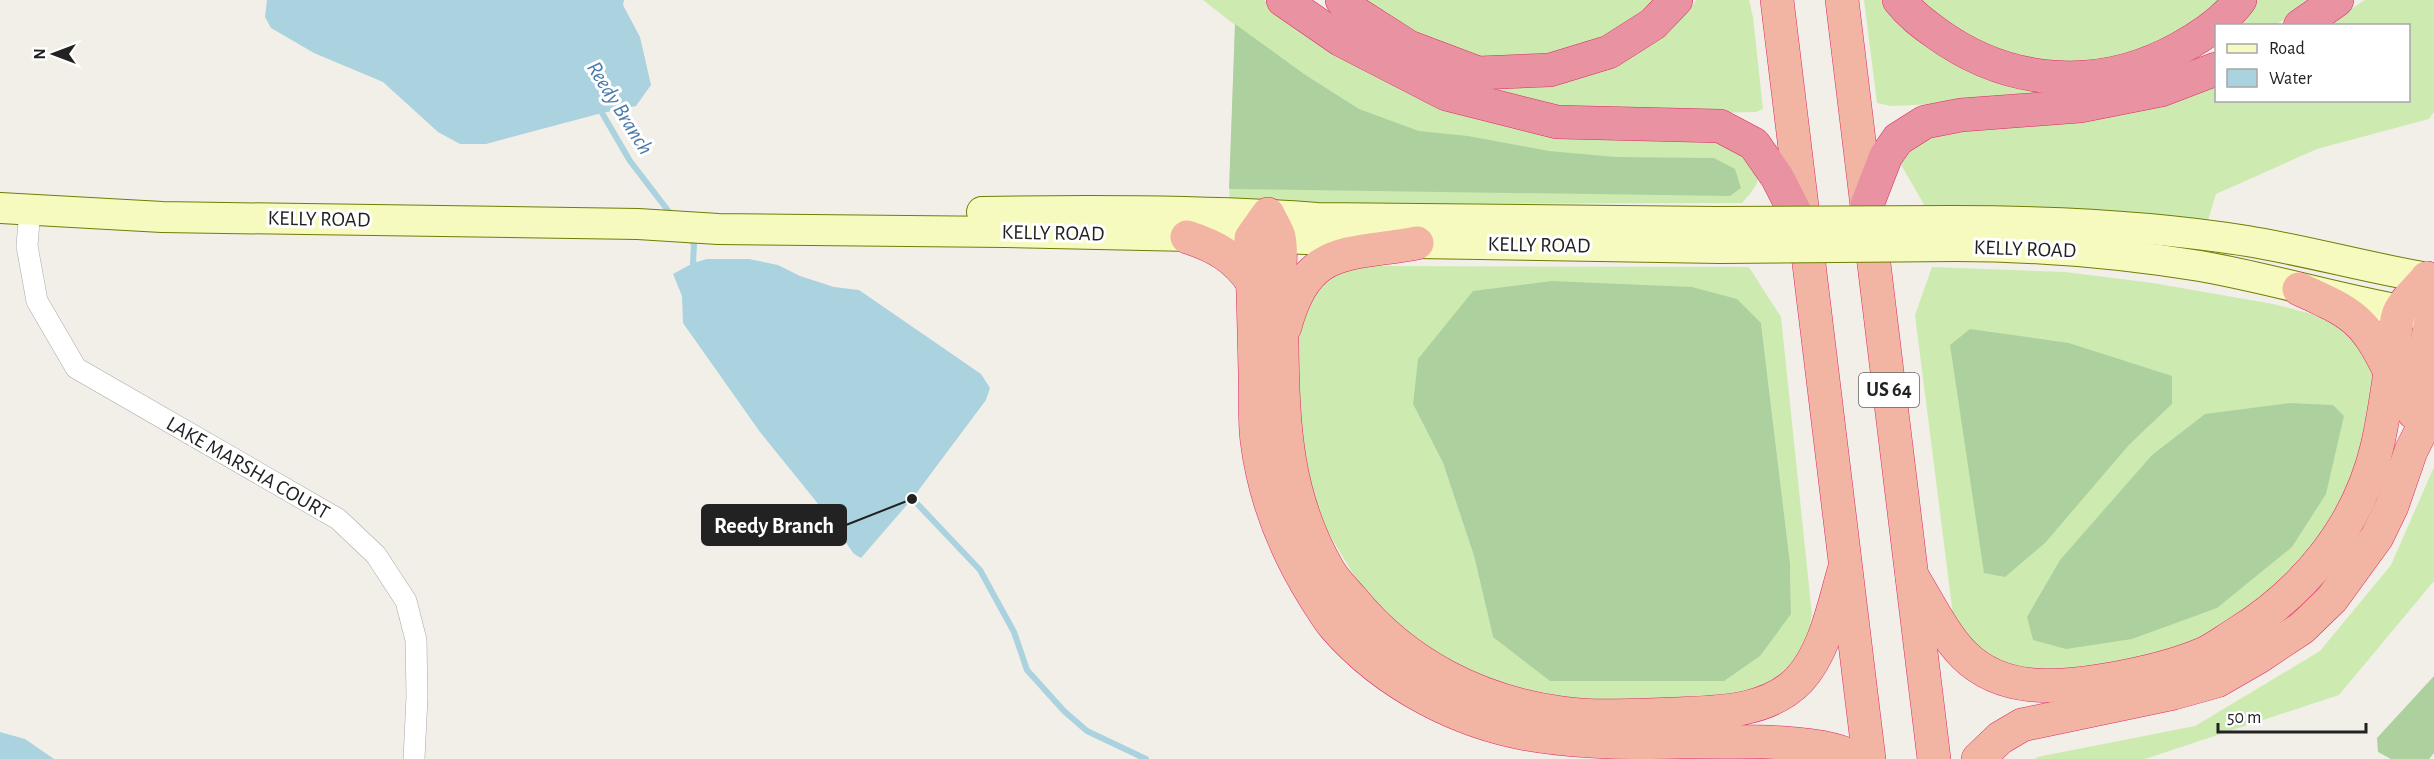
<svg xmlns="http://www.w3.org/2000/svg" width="2434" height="759" font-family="'Alegreya Sans',sans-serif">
	<rect width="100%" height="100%" fill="#f2efe9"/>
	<g fill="#cdebb0" fill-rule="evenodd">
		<path d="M1203,0H1264L1352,62L1714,140C1730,147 1762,155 1758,179C1757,187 1747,197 1742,203L1229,204L1235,25Z"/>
		<path d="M1360,0H1662L1605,44L1549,60L1483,62L1441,52Z"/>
		<path d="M1696,0H1749L1753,17L1763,109L1756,112L1610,115L1496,97L1498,85L1653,41L1688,12Z"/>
		<path d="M1864,0H1881L1906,28L2051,90L2052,99L1891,106L1877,103Z"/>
		<path d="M1913,0H2225L2175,40L2075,68L1971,46Z"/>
		<path d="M2257,0H2318L2275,25L2233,26Z"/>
		<path d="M2365,0H2434V112L2429,119L2317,149L2216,194L2206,227L1926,208L1900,163L1912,147L1930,133L2216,81V100H2408V26L2325,25Z"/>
		<path d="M1371,266L1749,267L1781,317L1812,615L1804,651L1784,677L1751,695L1568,702L1504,689L1447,665L1394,624L1355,577L1322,522L1305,465L1296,380L1297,327L1311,291L1332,269ZM1761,323L1790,563L1791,614L1493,637L1474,556L1443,463L1413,404L1419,359L1444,328Z"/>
		<path d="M1932,267L2065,272L2153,283L2273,304L2343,322L2365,348L2374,380L2369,421L2345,496L2301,564L2247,613L2200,641L2137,663L2058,675L2009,666L1975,646L1953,615L1915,315ZM2172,376V404L2128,446Z"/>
		<path d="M2434,467V581L2339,695L2145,759H2036L2037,757L2195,726L2320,651L2391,565Z"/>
	</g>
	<g fill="#add19e">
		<path d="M1235,24L1304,74L1359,109L1419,131L1468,136L1549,151L1616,157L1714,158L1735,169L1741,188L1730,196L1229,189Z"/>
		<path d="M1552,281L1692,287L1737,299L1761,323L1790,563L1791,614L1760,656L1724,681H1550L1493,637L1474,556L1443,463L1413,404L1418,359L1473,291Z"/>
		<path d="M1970,329L2069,343L2172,376V404L2128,446L2045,543L2005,577L1984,573L1950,345Z"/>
		<path d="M2289,403L2333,405L2344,416L2326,494L2292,547L2217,608L2132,639L2066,649L2033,640L2027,617L2060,560L2152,455L2205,414Z"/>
		<path d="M2434,676V753L2429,759H2391L2378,752L2377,738Z"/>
	</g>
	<g fill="#aad3df">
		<path d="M267,0H624L623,5L640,37L651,85L636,106L602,113L486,144H460L438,132L383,82L314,53L271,28L265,17Z"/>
		<path d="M707,259H749L778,265L800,276L834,287L859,290L981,374L990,388L986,400L912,499L861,558L854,554L815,500L760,432L683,323L682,296L673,274L693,263Z"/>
		<path d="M0,732L25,739L54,759H0Z"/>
	</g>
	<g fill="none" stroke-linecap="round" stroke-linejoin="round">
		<g stroke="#aad3df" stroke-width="6">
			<path d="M598,106L630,161L673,217"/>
			<path d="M688,237L694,244L693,263L698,268"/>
			<path d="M907,493L980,570L1014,632L1027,670L1064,711L1087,731L1146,759"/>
		</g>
		<defs>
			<path id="minor" d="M30,209L27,246L37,301L76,368L338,519L376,555L406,601L416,640L417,697L414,759"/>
			<g id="secondary">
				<path d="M0,208L162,217L638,224L718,229L1005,232L1279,238L1417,243L1720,248"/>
				<path d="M982,212C1094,210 1206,210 1317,218L1716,222"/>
				<path d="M1952,221C2050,221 2149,225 2247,241C2309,251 2371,269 2434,279"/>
				<path d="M1955,246C2037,246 2119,253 2200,266C2274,279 2347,302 2422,314"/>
			</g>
			<g id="trunk">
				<path d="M1777,0L1869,759"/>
				<path d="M1842,0L1934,759"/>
				<path d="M1187,237C1216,246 1236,258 1253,283"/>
				<path d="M2299,289C2352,313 2364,318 2390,372"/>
				<path d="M1285,327C1307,244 1347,256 1417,243"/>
				<path d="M2414,413L2432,315L2427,278"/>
				<path d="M1845,567C1834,603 1826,651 1799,680C1767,713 1717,712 1674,714C1640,715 1595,718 1562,713C1479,702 1405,664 1352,599C1344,590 1335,581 1329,571C1286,497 1283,427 1282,344C1282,334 1277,324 1277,314C1277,292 1283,257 1279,237C1277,230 1271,221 1268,214L1251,238C1253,283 1254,328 1255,373C1256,395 1254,419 1257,441C1264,497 1285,550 1315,598C1321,607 1327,618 1334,626C1385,685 1462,725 1539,736C1585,743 1632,743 1679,742C1717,742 1827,737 1855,759"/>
				<path d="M1912,576C1927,600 1944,635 1964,655C2002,693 2057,688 2105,680C2140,674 2173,667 2205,653C2216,648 2226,640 2236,634C2305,591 2358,527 2377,447C2385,413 2389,378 2394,344C2396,334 2395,318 2401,309C2407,298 2419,288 2427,278"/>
				<path d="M1978,759L2000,738L2022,725L2174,693L2217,681L2257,658L2302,628L2332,599L2377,537L2392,506L2411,451L2424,425L2434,389"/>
			</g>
			<g id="motorway">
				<path d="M1283,0L1341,40L1446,94L1557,122L1720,126L1754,144L1777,177L1805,232"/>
				<path d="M1342,0L1348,8L1409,47L1478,73L1550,70L1609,52L1653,24L1676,0"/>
				<path d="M1899,0C1910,14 1922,23 1936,33C2010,87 2101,92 2180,48C2202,36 2225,20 2240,0"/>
				<path d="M2300,26L2337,0"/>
				<path d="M1867,205L1886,156L1898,139L1925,122L1961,115L2080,106L2161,90L2216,69"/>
			</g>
		</defs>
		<use href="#minor" stroke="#a9a9a9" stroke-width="22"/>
		<use href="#secondary" stroke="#707d05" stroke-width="32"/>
		<use href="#trunk" stroke="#dc2a67" stroke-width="34"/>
		<use href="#motorway" stroke="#dc2a67" stroke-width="34"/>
		<use href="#minor" stroke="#fff" stroke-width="21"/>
		<use href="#secondary" stroke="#f7fabf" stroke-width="30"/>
		<use href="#trunk" stroke="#f2b4a3" stroke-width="33"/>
		<use href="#motorway" stroke="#e892a2" stroke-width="33"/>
		<defs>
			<g id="secondary-bridge">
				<path d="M1716,222L1952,221"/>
				<path d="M1720,248L1955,246"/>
			</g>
		</defs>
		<use href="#secondary-bridge" stroke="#707d05" stroke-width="32" stroke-linecap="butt"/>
		<use href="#secondary-bridge" stroke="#f7fabf" stroke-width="30"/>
	</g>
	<g text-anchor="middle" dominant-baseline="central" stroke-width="6" stroke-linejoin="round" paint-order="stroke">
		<rect fill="#fff" stroke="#646464" stroke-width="1.5" x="1859" y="373" width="60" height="34" rx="4.5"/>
		<g font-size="20" font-weight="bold" fill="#222">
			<text x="1889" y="390">US 64</text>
		</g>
		<g font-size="21" fill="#222" stroke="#fff">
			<text transform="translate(319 219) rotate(1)">KELLY ROAD</text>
			<text transform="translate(1053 233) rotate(1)">KELLY ROAD</text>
			<text transform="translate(1539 245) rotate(1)">KELLY ROAD</text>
			<text transform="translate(2025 249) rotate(2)">KELLY ROAD</text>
			<text transform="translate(248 468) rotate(30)">LAKE MARSHA COURT</text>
		</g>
		<g font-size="22" font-style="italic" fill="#4a7aab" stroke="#fff">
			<text transform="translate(620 108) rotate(58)">Reedy Branch</text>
		</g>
	</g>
	<path fill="none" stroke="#222" stroke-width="2" d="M912 499L846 525"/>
	<circle fill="#222" stroke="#fff" stroke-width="2" cx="912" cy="499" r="6"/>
	<rect fill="#222" stroke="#222" stroke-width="2" x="702" y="505" width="144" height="40" rx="6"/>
	<g font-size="22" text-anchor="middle" font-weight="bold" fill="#fff">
		<text x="774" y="533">Reedy Branch</text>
	</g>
	<rect x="2215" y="24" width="195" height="78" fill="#ffffff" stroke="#a7a7a7" stroke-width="1.5"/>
	<rect x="2227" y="44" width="30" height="9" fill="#f7fabf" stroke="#a7a7a7" stroke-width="1.5"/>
	<text x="2269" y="54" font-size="18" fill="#222222">Road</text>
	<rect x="2227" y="69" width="30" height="18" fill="#aad3df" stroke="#a7a7a7" stroke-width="1.5"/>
	<text x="2269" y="84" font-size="18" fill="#222222">Water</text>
	<g transform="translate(54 54) rotate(270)" stroke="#ffffff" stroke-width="4.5" paint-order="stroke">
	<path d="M0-4.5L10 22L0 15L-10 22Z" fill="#222222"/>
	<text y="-9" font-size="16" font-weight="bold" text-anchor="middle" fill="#222222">N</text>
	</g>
	<path d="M2218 723v9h148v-9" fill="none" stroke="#222222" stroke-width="3"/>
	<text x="2227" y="723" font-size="18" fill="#222222" stroke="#ffffff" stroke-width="4.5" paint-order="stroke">50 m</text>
</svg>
